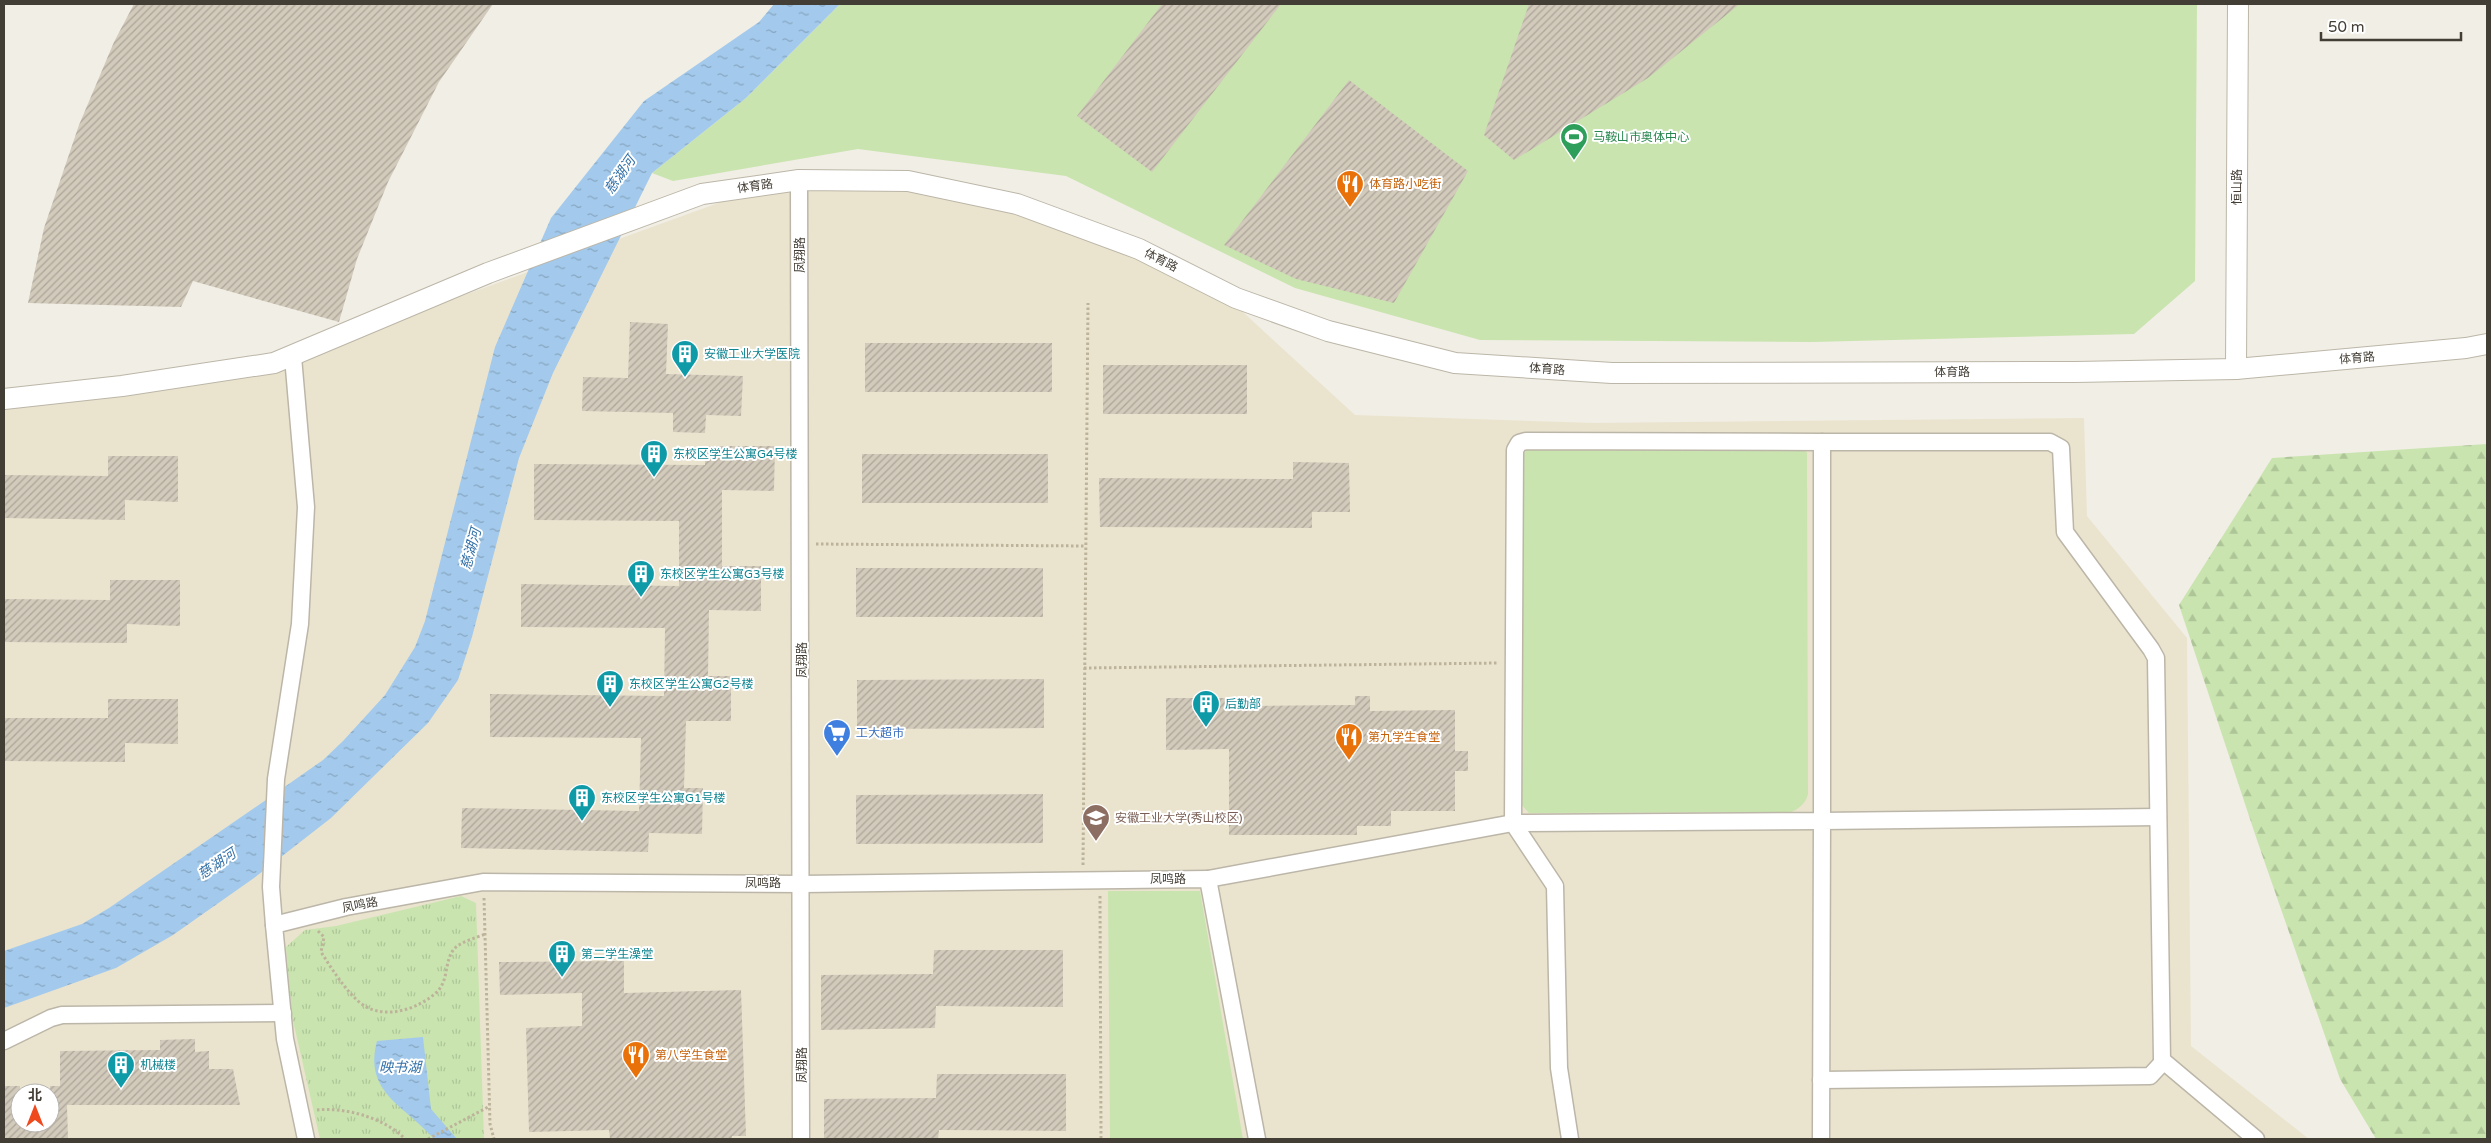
<svg xmlns="http://www.w3.org/2000/svg" width="2491" height="1143" font-family="'Varela Round','Noto Sans SC',sans-serif">
	<defs>
		<pattern id="grass-tufts" width="24" height="20" patternUnits="userSpaceOnUse" patternTransform="scale(1.25)"><rect width="24" height="20" fill="#c9e4af"/><path d="M3 7l-1-3M5 7V3M7 7l1-3M15 17l-1-3M17 17v-4M19 17l1-3" fill="none" stroke="#aec597"/></pattern>
		<pattern id="forest-firs" width="22" height="20" patternUnits="userSpaceOnUse" patternTransform="scale(1.25)"><rect width="22" height="20" fill="#c9e4af"/><path d="M5 1l3.5 6h-7zM16 11l3.5 6h-7z" fill="#aec597"/></pattern>
		<pattern id="water-ripples" width="26" height="14" patternUnits="userSpaceOnUse" patternTransform="scale(1.25)"><rect width="26" height="14" fill="#a3caec"/><path d="M2 4q2-2 4 0t4 0M15 11q2-2 4 0t4 0" fill="none" stroke="#86a5c0"/></pattern>
		<pattern id="building-hatch" width="6" height="6" patternUnits="userSpaceOnUse" patternTransform="scale(1.25)"><rect width="6" height="6" fill="#d2cabb"/><path d="M-1 1l2-2M0 6l6-6M5 7l2-2" fill="none" stroke="#aca599"/></pattern>
	</defs>
	<rect width="100%" height="100%" fill="#f1eee5"/>
	<path fill="#eae4cf" fill-rule="evenodd" d="M844,185L1017,204L1219,290L1355,415L1594,423L2084,418L2087,516L2187,638L2191,1046L2309,1139H4V398L293,357L732,198ZM20,1093H50V1123H20Z"/>
	<path fill="url(#grass-tufts)" d="M461,896L476,903L484,1139H320L292,1016L286,947L305,930L336,926Z"/>
	<path fill="url(#forest-firs)" d="M2487,444V1139H2376L2340,1079L2258,843L2179,605L2272,458Z"/>
	<g fill="#c9e4af">
		<path d="M840,4H2197L2195,281L2134,334L1812,342L1480,340L1295,288L1066,176L858,149L673,181L652,173L746,98Z"/>
		<path d="M1528,448H1804L1807,453L1808,794C1806,803 1799,809 1791,812L1529,813L1521,804L1523,455Z"/>
		<path d="M1108,891H1200L1243,1139H1110Z"/>
	</g>
	<g fill="url(#water-ripples)">
		<path d="M774,4H840L746,98L652,173L553,373L519,458L472,637L458,680L428,723L331,818L254,878L173,935L116,968L4,1008V951L82,924L109,908L263,802L323,760L343,741L385,695L415,647L425,621L495,347L551,218L644,101L759,22Z"/>
		<path d="M423,1037L431,1109L457,1139H434C406,1106 363,1093 377,1041Z"/>
	</g>
	<g fill="url(#building-hatch)">
		<path d="M134,4H493L439,82L388,182L357,259L339,322L193,281L181,307L28,303L44,228L79,125L114,42Z"/>
		<path d="M1162,4H1281L1152,172L1077,116Z"/>
		<path d="M1529,4H1740L1648,78L1514,160L1484,135Z"/>
		<path d="M1349,80L1468,171L1394,303L1296,279L1224,245Z"/>
		<path d="M630,322L668,324L666,374L743,376L741,416L706,415L705,433L673,432V413L582,411L583,377L628,378Z"/>
		<rect x="865" y="343" width="187" height="49"/>
		<rect x="1103" y="365" width="144" height="49"/>
		<path d="M705,446H775L774,491L722,490V566H761V611L709,610L708,676H731V721H686L684,788H703L702,834L649,833L648,852L461,848L462,808L639,811L641,738L490,737V694L664,696L665,628L521,627V584L679,586V521L534,520V464L705,465Z"/>
		<rect x="862" y="454" width="186" height="49"/>
		<path d="M108,456H178V502L125,500V520L4,518V475L108,476Z"/>
		<path d="M1293,462L1349,463L1350,512H1312V528L1100,527L1099,478L1293,479Z"/>
		<rect x="856" y="568" width="187" height="49"/>
		<path d="M110,580H180V626L127,624V643L4,642V599L110,600Z"/>
		<path d="M1044,679V728L857,729V680Z"/>
		<path d="M1355,696H1370V711L1455,710V751H1468V771H1455V811H1391V826H1357V835H1229V749L1166,750V698H1246V706L1355,705Z"/>
		<path d="M108,699H178V744L125,743V762L4,761V718H108Z"/>
		<path d="M1043,794V843L856,844V795Z"/>
		<path d="M934,950H1063V1007L936,1006L935,1028L821,1030V975L933,974Z"/>
		<path d="M624,961V993L741,990L746,1136H732V1139H610L609,1130L529,1132L526,1028L582,1026V993L500,995L499,962Z"/>
		<path d="M195,1039V1052L209,1051V1069H233L240,1105H67L68,1139H4V1086H20V1123H50V1086H60V1051L160,1050V1040Z"/>
		<path d="M937,1074H1066V1131L939,1130L938,1139H824V1099L936,1098Z"/>
	</g>
	<g fill="none" stroke-linecap="round" stroke-linejoin="round">
		<defs>
			<g id="minor">
				<path d="M799,180L801,1139"/>
				<path d="M1822,442H2050L2061,448L2065,532L2151,649L2156,658L2162,1060L2256,1139"/>
				<path d="M1208,879L1513,823L1822,821V442L1526,441L1519,443L1515,450L1513,823L1555,886L1559,1068L1570,1139"/>
				<path d="M274,925L271,887L276,779L300,624L306,507L293,357"/>
				<path d="M4,1041L51,1018L62,1015L283,1013"/>
				<path d="M1821,1080L2150,1076L2163,1062"/>
				<path d="M306,1139L285,1039L274,925L346,907L483,882L802,884L1208,879L1257,1139"/>
				<path d="M1821,1139L1822,821L2158,817"/>
			</g>
			<g id="tertiary">
				<path d="M2236,369L2238,4"/>
				<path d="M4,399L122,386L274,363L488,273L702,194L799,180L908,181L1017,204L1139,249L1236,298L1328,331L1455,363L1612,373L2075,372L2236,369L2466,348L2487,344"/>
			</g>
		</defs>
		<use href="#minor" stroke="#bcb6a8" stroke-width="19"/>
		<use href="#tertiary" stroke="#bcb6a8" stroke-width="22"/>
		<g stroke="#bdb39a" stroke-width="3" stroke-dasharray="2.5 2.5" stroke-linecap="butt">
			<path d="M816,544L1086,546"/>
			<path d="M1084,668L1499,663"/>
			<path d="M1083,865L1088,303"/>
			<path d="M1100,896L1101,1139"/>
			<path d="M484,898L490,1124L494,1139"/>
			<path d="M318,931L324,937L321,952C332,969 343,987 358,1001C381,1022 418,1010 438,991C449,978 444,962 454,949C460,942 476,938 485,934"/>
			<path d="M317,1110C345,1107 385,1118 405,1139"/>
			<path d="M428,1139L490,1106"/>
		</g>
		<use href="#minor" stroke="#fff" stroke-width="16"/>
		<use href="#tertiary" stroke="#fff" stroke-width="20"/>
	</g>
	<defs>
		<symbol id="stadium-pin" viewBox="-11 -11 22 30"><path d="M0 17L-7.5 6A9.5 9.5 0 1 1 7.5 6Z" fill="#2e9e5b" stroke="#fff"/><path d="M0-5a6.5 5 0 1 0 0 10a6.5 5 0 1 0 0-10ZM-3.5-1.8h7v3.6h-7Z" fill="#fff"/></symbol>
		<symbol id="restaurant-pin" viewBox="-11 -11 22 30"><path d="M0 17L-7.5 6A9.5 9.5 0 1 1 7.5 6Z" fill="#e8710a" stroke="#fff"/><path d="M-5-6h1v4h1v-4h1v4h1v-4h1v5L-1.5 .5V6h-2V.5L-5-1ZM5-6V6H3V1.5H1.5Q1.5-4 5-6Z" fill="#fff"/></symbol>
		<symbol id="building-pin" viewBox="-11 -11 22 30"><path d="M0 17L-7.5 6A9.5 9.5 0 1 1 7.5 6Z" fill="#0f9aa8" stroke="#fff"/><path d="M-4-6H4V6H1V3H-1V6H-4ZM-2.5-4.3h1.7v1.8h-1.7ZM.8-4.3h1.7v1.8H.8ZM-2.5-1h1.7V.8h-1.7ZM.8-1h1.7V.8H.8Z" fill="#fff"/></symbol>
		<symbol id="supermarket-pin" viewBox="-11 -11 22 30"><path d="M0 17L-7.5 6A9.5 9.5 0 1 1 7.5 6Z" fill="#3f7fe0" stroke="#fff"/><path d="M-6-5.5h2.5l.6 2H6L4.5 2H-2.5L-4.4-4H-6ZM-1.5 3.2a1.3 1.3 0 1 0 .1 0ZM3 3.2a1.3 1.3 0 1 0 .1 0Z" fill="#fff"/></symbol>
		<symbol id="university-pin" viewBox="-11 -11 22 30"><path d="M0 17L-7.5 6A9.5 9.5 0 1 1 7.5 6Z" fill="#8d6e63" stroke="#fff"/><path d="M0-5L7-2L0 1L-7-2ZM-4 1L0 2.5L4 1V4Q0 6-4 4Z" fill="#fff"/></symbol>
	</defs>
	<g fill-rule="evenodd">
		<use href="#stadium-pin" x="1558" y="121" width="32" height="43"/>
		<use href="#restaurant-pin" x="1334" y="168" width="32" height="43"/>
		<use href="#building-pin" x="669" y="338" width="32" height="43"/>
		<use href="#building-pin" x="638" y="438" width="32" height="43"/>
		<use href="#building-pin" x="625" y="558" width="32" height="43"/>
		<use href="#building-pin" x="594" y="668" width="32" height="43"/>
		<use href="#building-pin" x="1190" y="688" width="32" height="43"/>
		<use href="#supermarket-pin" x="821" y="717" width="32" height="43"/>
		<use href="#restaurant-pin" x="1333" y="721" width="32" height="43"/>
		<use href="#building-pin" x="566" y="782" width="32" height="43"/>
		<use href="#university-pin" x="1080" y="802" width="32" height="43"/>
		<use href="#building-pin" x="546" y="938" width="32" height="43"/>
		<use href="#restaurant-pin" x="620" y="1039" width="32" height="43"/>
		<use href="#building-pin" x="105" y="1049" width="32" height="43"/>
	</g>
	<g text-anchor="middle" dominant-baseline="central" stroke-width="4" stroke-linejoin="round" paint-order="stroke">
		<g font-size="12" fill="#27864d" stroke="#fff" text-anchor="start">
			<text x="1593" y="137">马鞍山市奥体中心</text>
		</g>
		<g font-size="12" fill="#c56008" stroke="#fff" text-anchor="start">
			<text x="1369" y="184">体育路小吃街</text>
			<text x="1368" y="737">第九学生食堂</text>
			<text x="655" y="1055">第八学生食堂</text>
		</g>
		<g font-size="12" fill="#433e35" stroke="#fff">
			<text transform="translate(755 186) rotate(-8)">体育路</text>
			<text transform="translate(2237 187) rotate(-90)">恒山路</text>
			<text transform="translate(800 255) rotate(-90)">凤翔路</text>
			<text transform="translate(1161 260) rotate(27)">体育路</text>
			<text transform="translate(2357 358) rotate(-5)">体育路</text>
			<text transform="translate(1547 369) rotate(4)">体育路</text>
			<text x="1952" y="372">体育路</text>
			<text transform="translate(802 660) rotate(-90)">凤翔路</text>
			<text x="1168" y="879">凤鸣路</text>
			<text x="763" y="883">凤鸣路</text>
			<text transform="translate(360 905) rotate(-11)">凤鸣路</text>
			<text transform="translate(802 1065) rotate(-90)">凤翔路</text>
		</g>
		<g font-size="12" fill="#0d838f" stroke="#fff" text-anchor="start">
			<text x="704" y="354">安徽工业大学医院</text>
			<text x="673" y="454">东校区学生公寓G4号楼</text>
			<text x="660" y="574">东校区学生公寓G3号楼</text>
			<text x="629" y="684">东校区学生公寓G2号楼</text>
			<text x="1225" y="704">后勤部</text>
			<text x="601" y="798">东校区学生公寓G1号楼</text>
			<text x="581" y="954">第二学生澡堂</text>
			<text x="140" y="1065">机械楼</text>
		</g>
		<g font-size="12" fill="#366cbe" stroke="#fff" text-anchor="start">
			<text x="856" y="733">工大超市</text>
		</g>
		<g font-size="12" fill="#785e54" stroke="#fff" text-anchor="start">
			<text x="1115" y="818">安徽工业大学(秀山校区)</text>
		</g>
		<g font-size="14" font-style="italic" fill="#3471a9" stroke="#fff">
			<text transform="translate(620 175) rotate(-55)">慈湖河</text>
			<text transform="translate(471 549) rotate(-75)">慈湖河</text>
			<text transform="translate(217 864) rotate(-34)">慈湖河</text>
			<text x="400" y="1067">映书湖</text>
		</g>
	</g>
	<rect width="2491" height="1143" fill="none" stroke="#433e35" stroke-width="10"/>
	<g transform="translate(35 1108)"><circle r="24" fill="#ffffff" stroke="#b4b2ae"/>
	<path d="M0-4L9 19L0 12L-9 19Z" fill="#ef491e"/>
	<text y="-8" font-size="14" font-weight="bold" text-anchor="middle" fill="#433e35">北</text>
	</g>
	<path d="M2321 32v8h140v-8" fill="none" stroke="#433e35" stroke-width="2.5"/>
	<text x="2328" y="32" font-size="15" fill="#433e35" stroke="#ffffff" stroke-width="4" paint-order="stroke">50 m</text>
</svg>
